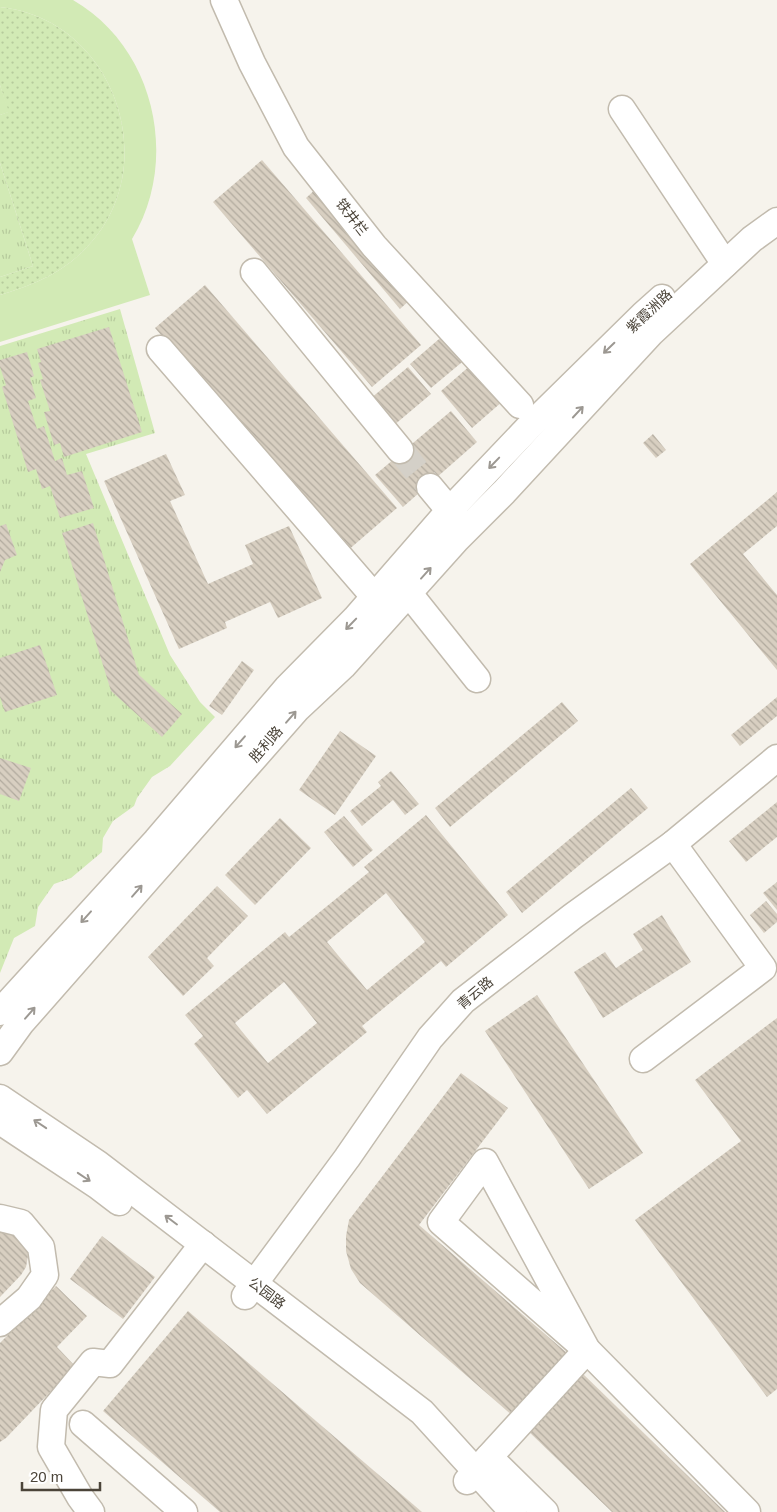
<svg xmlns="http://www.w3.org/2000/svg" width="777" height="1512" font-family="Helvetica,'Noto Sans SC',sans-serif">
	<defs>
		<pattern id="grass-dots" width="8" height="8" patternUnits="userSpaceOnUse" patternTransform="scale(1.25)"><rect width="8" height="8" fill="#d2eab5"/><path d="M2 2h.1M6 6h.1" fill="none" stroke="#b6ca9c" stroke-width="1.8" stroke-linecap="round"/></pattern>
		<pattern id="park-tufts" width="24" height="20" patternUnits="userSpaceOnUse" patternTransform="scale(1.25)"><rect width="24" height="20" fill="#d2eab5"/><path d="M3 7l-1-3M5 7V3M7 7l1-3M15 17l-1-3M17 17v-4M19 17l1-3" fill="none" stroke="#b6ca9c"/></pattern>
		<pattern id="building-back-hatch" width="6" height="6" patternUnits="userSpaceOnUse" patternTransform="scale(1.25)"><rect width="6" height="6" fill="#d8cfc1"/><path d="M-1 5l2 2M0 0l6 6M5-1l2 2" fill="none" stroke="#b1aa9e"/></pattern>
	</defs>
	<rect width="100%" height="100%" fill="#f6f3ec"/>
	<path fill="url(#grass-dots)" d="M0,7C116,19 167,170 83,251C59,275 32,285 0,295V277L33,266L0,163V115L8,112L0,85Z"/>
	<g fill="url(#park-tufts)">
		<path d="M0,163L33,266L0,277Z"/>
		<path d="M120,309L155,433L86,454L170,655L200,702L215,717L170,766L152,777L137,798L134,806L113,821L103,838L102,852L71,878L54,884L38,907L35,926L14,938L0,973V346Z"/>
	</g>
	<g fill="#d2eab5">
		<path d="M0,0H73C155,47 180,160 132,239L150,295L0,342V295C32,285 59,275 83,251C167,170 116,19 0,7Z"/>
		<path d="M0,85L9,112L0,115Z"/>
	</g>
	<g fill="url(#building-back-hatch)" fill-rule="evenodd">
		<path d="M262,160L421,345L372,387L213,202Z"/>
		<path d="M318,187L413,297L400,309L306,198Z"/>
		<path d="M205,285L397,508L346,552L155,328Z"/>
		<path d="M109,327L142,432L64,457L60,443L54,445L44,412L50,411L40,380L43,379L38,363L41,362L37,349Z"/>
		<path d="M446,333L467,358L431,388L410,364Z"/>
		<path d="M27,352L34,376L30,378L36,398L28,401L37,429L44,426L55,461L62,458L67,475L82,471L94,508L60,518L50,486L42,489L36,469L28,472L2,387L6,385L0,367V360Z"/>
		<path d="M472,364L503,401L472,428L441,391Z"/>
		<path d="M408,367L431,394L393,426L370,399Z"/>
		<path d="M451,411L477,442L403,507L375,475Z"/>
		<path d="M653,434L666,450L656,458L643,443Z"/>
		<path d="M166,454L185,495L170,501L208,584L253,564L245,545L289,526L322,598L278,618L270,602L225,622L227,628L179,649L104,481Z"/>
		<path d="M777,492V526L743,554L777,595V670L690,564Z"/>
		<path d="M93,523L139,675L182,714L162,737L111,691L62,533Z"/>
		<path d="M6,524L17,555L5,560L0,572V526Z"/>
		<path d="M40,645L57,695L5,712L0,697V658Z"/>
		<path d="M242,661L254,670L222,715L209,706Z"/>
		<path d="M777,697V716L740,746L731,735Z"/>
		<path d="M562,702L578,721L450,827L435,808Z"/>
		<path d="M340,731L376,756L335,815L299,790Z"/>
		<path d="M0,758L31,768L19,801L0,794Z"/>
		<path d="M391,771L419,804L405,815L393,800L362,826L350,811L381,786L378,782Z"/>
		<path d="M631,788L648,808L522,913L506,892Z"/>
		<path d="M777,802V837L746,862L729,841Z"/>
		<path d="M426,815L508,915L446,967L441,961L362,1026L367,1032L267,1114L247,1090L238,1098L194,1044L203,1036L185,1015L285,932L289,937L369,872L364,867ZM386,893L425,942L367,990L327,942ZM284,982L317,1023L268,1063L235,1023Z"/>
		<path d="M344,816L373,850L353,867L324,832Z"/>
		<path d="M280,818L311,848L255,905L225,875Z"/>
		<path d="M777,882V910L763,893Z"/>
		<path d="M217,886L248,916L207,958L214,966L183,996L148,957Z"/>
		<path d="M766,901L777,914V922L764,933L750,915Z"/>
		<path d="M662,915L691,962L603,1018L574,972L605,952L616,968L643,950L633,934Z"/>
		<path d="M537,995L643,1153L589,1189L485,1031Z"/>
		<path d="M777,1018V1389L767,1397L635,1220L741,1141L695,1080Z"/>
		<path d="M461,1073L508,1108L419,1225L567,1353L513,1416L360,1283L351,1269L346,1251V1236L349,1220Z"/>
		<path d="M0,1230L11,1232L26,1246L28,1256L26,1267L21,1275L0,1297Z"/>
		<path d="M102,1236L155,1277L123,1319L70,1279Z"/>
		<path d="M56,1286L87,1316L57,1347L75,1366L6,1438L0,1442V1343Z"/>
		<path d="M188,1311L422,1512H220L103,1411Z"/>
		<path d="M581,1372L725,1512H612L526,1429Z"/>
	</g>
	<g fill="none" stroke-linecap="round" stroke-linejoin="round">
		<path stroke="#d4d0c8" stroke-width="26" stroke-dasharray="26 13" stroke-linecap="butt" d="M400,450L430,487"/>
		<defs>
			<g id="minor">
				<path d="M224,0L252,63L296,147L374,246L520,405"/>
				<path d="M622,109L725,264"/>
				<path d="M254,272L400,450"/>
				<path d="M160,349L385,609"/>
				<path d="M430,487L460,523"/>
				<path d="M399,581L477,679"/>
				<path d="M0,1012L156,841L287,688L355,619L449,511L528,428L643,315L662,298"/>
				<path d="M0,1052L21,1023L297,709L343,666L456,540L504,492L651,333L752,239L777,221"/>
				<path d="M643,1059L763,968L673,844"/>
				<path d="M0,1098L98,1164L422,1412L513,1512"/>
				<path d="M0,1121L98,1186L119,1202"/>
				<path d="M0,1218L21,1223L41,1247L45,1275L29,1298L0,1323"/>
				<path d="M245,1296L347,1158L430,1038L463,1001L573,916L673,844L777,758"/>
				<path d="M587,1350L485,1162L441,1222L587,1350L747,1512"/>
				<path d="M83,1424L184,1512"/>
				<path d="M489,1457L545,1512"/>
				<path d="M467,1481L587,1350"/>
				<path d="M91,1512L80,1497L51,1447L54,1410L93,1362L110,1364L203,1244"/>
			</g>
		</defs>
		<use href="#minor" stroke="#c2bbae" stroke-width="29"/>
		<use href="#minor" stroke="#fff" stroke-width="26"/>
	</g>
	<defs><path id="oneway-shaft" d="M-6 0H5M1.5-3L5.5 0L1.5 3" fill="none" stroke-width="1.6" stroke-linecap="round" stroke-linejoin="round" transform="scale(1.25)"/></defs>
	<g stroke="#9c9892">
		<use href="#oneway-shaft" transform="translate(609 348) rotate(136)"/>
		<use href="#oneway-shaft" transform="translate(578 412) rotate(-47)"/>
		<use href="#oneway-shaft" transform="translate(494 463) rotate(134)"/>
		<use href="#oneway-shaft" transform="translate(426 573) rotate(-48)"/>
		<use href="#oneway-shaft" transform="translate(351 624) rotate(134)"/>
		<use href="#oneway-shaft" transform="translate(291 717) rotate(-49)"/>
		<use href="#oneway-shaft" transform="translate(240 742) rotate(131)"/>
		<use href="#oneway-shaft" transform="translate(137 891) rotate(-49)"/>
		<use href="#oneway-shaft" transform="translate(86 917) rotate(132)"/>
		<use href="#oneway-shaft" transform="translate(30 1013) rotate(-49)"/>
		<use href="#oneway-shaft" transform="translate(40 1124) rotate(-146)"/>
		<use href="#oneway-shaft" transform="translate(84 1177) rotate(34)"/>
		<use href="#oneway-shaft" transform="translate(171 1220) rotate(-143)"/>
	</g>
	<g text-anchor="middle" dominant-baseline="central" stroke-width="4" stroke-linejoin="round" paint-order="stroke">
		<g font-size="14" fill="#4b4439" stroke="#fff">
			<text transform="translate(352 217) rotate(52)">铁井栏</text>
			<text transform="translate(649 311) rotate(-43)">紫霞洲路</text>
			<text transform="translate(266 744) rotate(-49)">胜利路</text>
			<text transform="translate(475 993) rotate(-40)">青云路</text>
			<text transform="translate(267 1293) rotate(37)">公园路</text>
		</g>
	</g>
	<path d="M22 1482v8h78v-8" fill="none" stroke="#4b4439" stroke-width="2.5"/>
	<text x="30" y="1482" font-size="15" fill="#4b4439" stroke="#ffffff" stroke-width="4" paint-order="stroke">20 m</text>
</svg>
